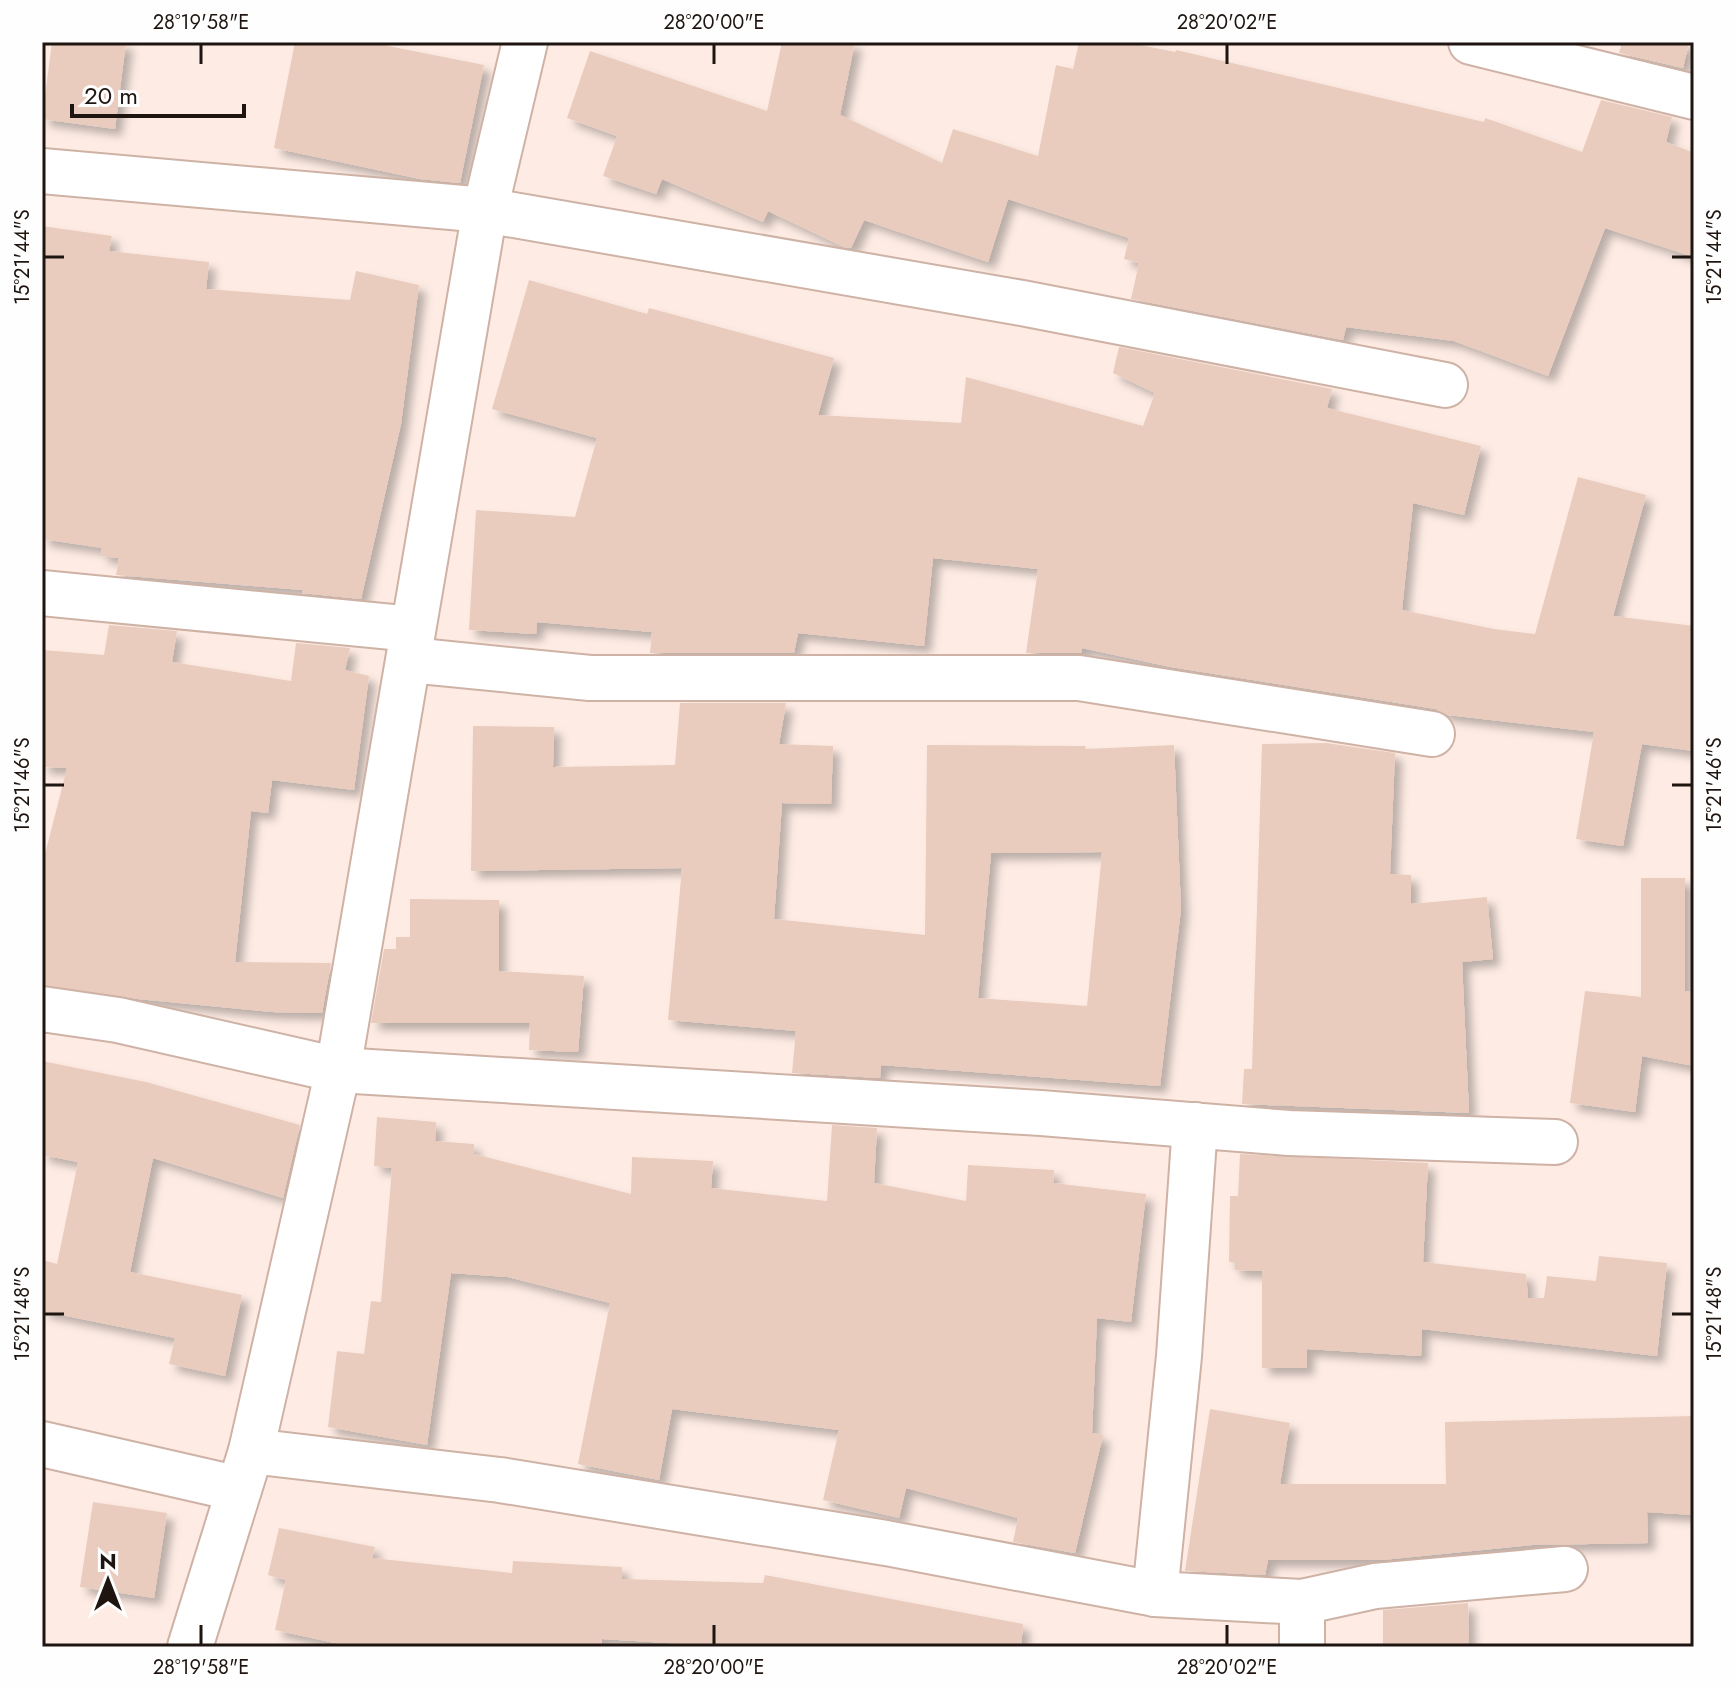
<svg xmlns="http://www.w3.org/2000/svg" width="1736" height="1689" font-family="Jost,sans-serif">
	<defs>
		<filter id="shadow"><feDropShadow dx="7" dy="7" stdDeviation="4" flood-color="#0004"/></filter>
	</defs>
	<rect width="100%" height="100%" fill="#feece4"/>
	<g fill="#e9ccbe" fill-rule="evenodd" filter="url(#shadow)">
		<path d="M52,42H126L115,129L42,119Z"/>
		<path d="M295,42H368L484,65L460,183L420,179L274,148Z"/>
		<path d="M782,42H855L840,115L942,163L953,129L1038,156L1056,65L1073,69L1079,42H1125L1175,52L1176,50L1484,122L1485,118L1582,152L1601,100L1672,117L1666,142L1694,153V257L1605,228L1548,376L1454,341L1346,327L1343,340L1131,299L1139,263L1124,259L1129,238L1008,199L988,262L864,220L851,248L844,247L768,211L763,222L662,179L656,194L603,176L617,136L567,118L590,51L767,111Z"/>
		<path d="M1622,42H1689L1683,68L1619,53Z"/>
		<path d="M42,226L112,236L109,251L209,262L206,289L350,300L356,271L419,285L401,424L361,599L302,593L303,590L116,575L119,558L101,556L102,548L42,539Z"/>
		<path d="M529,280L647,314L649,308L834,358L818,415L961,423L966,377L1143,426L1155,393L1113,373L1119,347L1332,389L1327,408L1481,446L1464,515L1413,503L1402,610L1494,629L1535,634L1578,477L1646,495L1613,616L1694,626V751L1642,744L1623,846L1576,839L1594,732L1448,715L1436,709L1171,667L1082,648L1081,653H1026L1038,569L933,558L924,646L798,633L794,653H650L652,632L537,622L536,634L469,630L476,510L575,517L597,438L492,409Z"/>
		<path d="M109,625L177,631L172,662L291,681L296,643L350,648L345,670L369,676L354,790L272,780L268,813L251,811L235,962L331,963L322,1013L272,1012L138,999L42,985V866L67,768L42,767V650L104,655Z"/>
		<path d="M680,703H786L779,744L833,746L831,804L782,803L774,919L925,935L927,745L1085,746L1086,749L1174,745L1181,909L1160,1086L881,1065L880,1078L792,1073L796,1031L668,1020L682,868L471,871L473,726L554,727L553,767L675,765ZM1102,852L1087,1006L978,998L991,853Z"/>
		<path d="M1326,743L1395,753L1390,874L1411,875V904L1487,897L1493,959L1462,962L1469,1113L1242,1104L1244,1069H1252L1262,744Z"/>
		<path d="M1641,878H1685V991L1694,993V1066L1642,1056L1635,1112L1570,1103L1585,991L1641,997Z"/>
		<path d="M410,899L499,900V971L584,976L578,1052L529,1050L530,1023H371L384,949H396V937H410Z"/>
		<path d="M42,1061L146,1082L300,1125L283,1198L153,1158L130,1272L242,1295L225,1376L169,1364L175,1338L42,1311V1260L57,1264L78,1162L42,1155Z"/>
		<path d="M377,1117L436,1122L435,1141L474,1144V1154L631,1194L632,1157L713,1161L711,1188L827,1201L832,1125L877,1128L874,1183L966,1201L968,1165L1054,1170L1053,1183L1146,1194L1131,1322L1097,1318L1092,1433L1103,1435L1075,1553L1013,1542L1018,1518L906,1488L899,1518L823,1500L839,1430L672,1409L659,1480L578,1464L610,1303L508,1277L451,1273L427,1445L328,1427L337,1351L364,1354L371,1301L381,1302L392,1168L374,1166Z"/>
		<path d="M1240,1154L1428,1163L1423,1262L1526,1274L1528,1298H1544L1547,1276L1596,1281L1599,1256L1667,1263L1657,1356L1422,1329L1421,1356L1307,1349V1368H1262V1271L1235,1270V1262H1229L1230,1196H1238Z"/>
		<path d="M1210,1409L1290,1423L1280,1484H1446L1445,1422L1694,1416V1515L1647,1512L1648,1543L1532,1545L1382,1560H1268L1265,1575L1185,1571Z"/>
		<path d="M93,1502L167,1513L154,1598L80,1587Z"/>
		<path d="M279,1528L375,1547L372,1558L512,1573L513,1561L622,1567V1579L763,1583L765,1575L1023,1624L1021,1647H734L602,1639V1647H353L275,1630L286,1580L268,1575Z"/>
		<path d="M1468,1603L1469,1647H1383V1610Z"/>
	</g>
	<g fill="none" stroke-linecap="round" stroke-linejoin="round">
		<defs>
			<g id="minor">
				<path d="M1471,42L1694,97"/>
				<path d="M42,171L485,210L1022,303L1445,385"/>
				<path d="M42,593L413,629"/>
				<path d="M410,660L590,678H1079L1432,734"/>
				<path d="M42,1009L118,1020L338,1070L1041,1113L1289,1133L1555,1142"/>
				<path d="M42,1444L239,1489"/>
				<path d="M251,1451L500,1480L886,1543L1155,1594L1302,1602L1375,1586L1565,1569"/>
				<path d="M1155,1594L1179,1356L1195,1125"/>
				<path d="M1302,1602V1647"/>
				<path d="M190,1647L251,1451L338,1070L485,210L525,42"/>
			</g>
		</defs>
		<use href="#minor" stroke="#ceb2a5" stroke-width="48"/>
		<use href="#minor" stroke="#fff" stroke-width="44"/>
	</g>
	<path fill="none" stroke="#1f1510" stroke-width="3" d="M201,44V64M714,44V64M1227,44V64M44,257H64M1672,257H1692M44,785H64M1672,785H1692M44,1314H64M1672,1314H1692M201,1625V1645M714,1625V1645M1227,1625V1645"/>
	<rect width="1736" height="1689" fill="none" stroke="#fefefe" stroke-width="88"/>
	<g transform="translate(108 1581)" stroke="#fefefe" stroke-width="6" paint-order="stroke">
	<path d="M0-6L14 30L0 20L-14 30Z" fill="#1f1510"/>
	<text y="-12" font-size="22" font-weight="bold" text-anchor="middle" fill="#1f1510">N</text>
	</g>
	<path d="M72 104v12h172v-12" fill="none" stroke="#1f1510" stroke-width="4"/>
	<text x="84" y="104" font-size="24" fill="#1f1510" stroke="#fefefe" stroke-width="6" paint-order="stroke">20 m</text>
	<rect x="44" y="44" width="1648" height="1601" fill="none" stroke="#1f1510" stroke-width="3"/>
	<g font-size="20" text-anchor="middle" fill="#1f1510">
		<text x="201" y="29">28°19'58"E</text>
		<text x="714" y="29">28°20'00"E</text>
		<text x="1227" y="29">28°20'02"E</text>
		<text transform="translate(22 257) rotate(-90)" y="7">15°21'44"S</text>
		<text transform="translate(1714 257) rotate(-90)" y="7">15°21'44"S</text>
		<text transform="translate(22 785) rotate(-90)" y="7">15°21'46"S</text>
		<text transform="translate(1714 785) rotate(-90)" y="7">15°21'46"S</text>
		<text transform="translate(22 1314) rotate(-90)" y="7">15°21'48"S</text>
		<text transform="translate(1714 1314) rotate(-90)" y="7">15°21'48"S</text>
		<text x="201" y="1674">28°19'58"E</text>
		<text x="714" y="1674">28°20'00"E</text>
		<text x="1227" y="1674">28°20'02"E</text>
	</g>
</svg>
